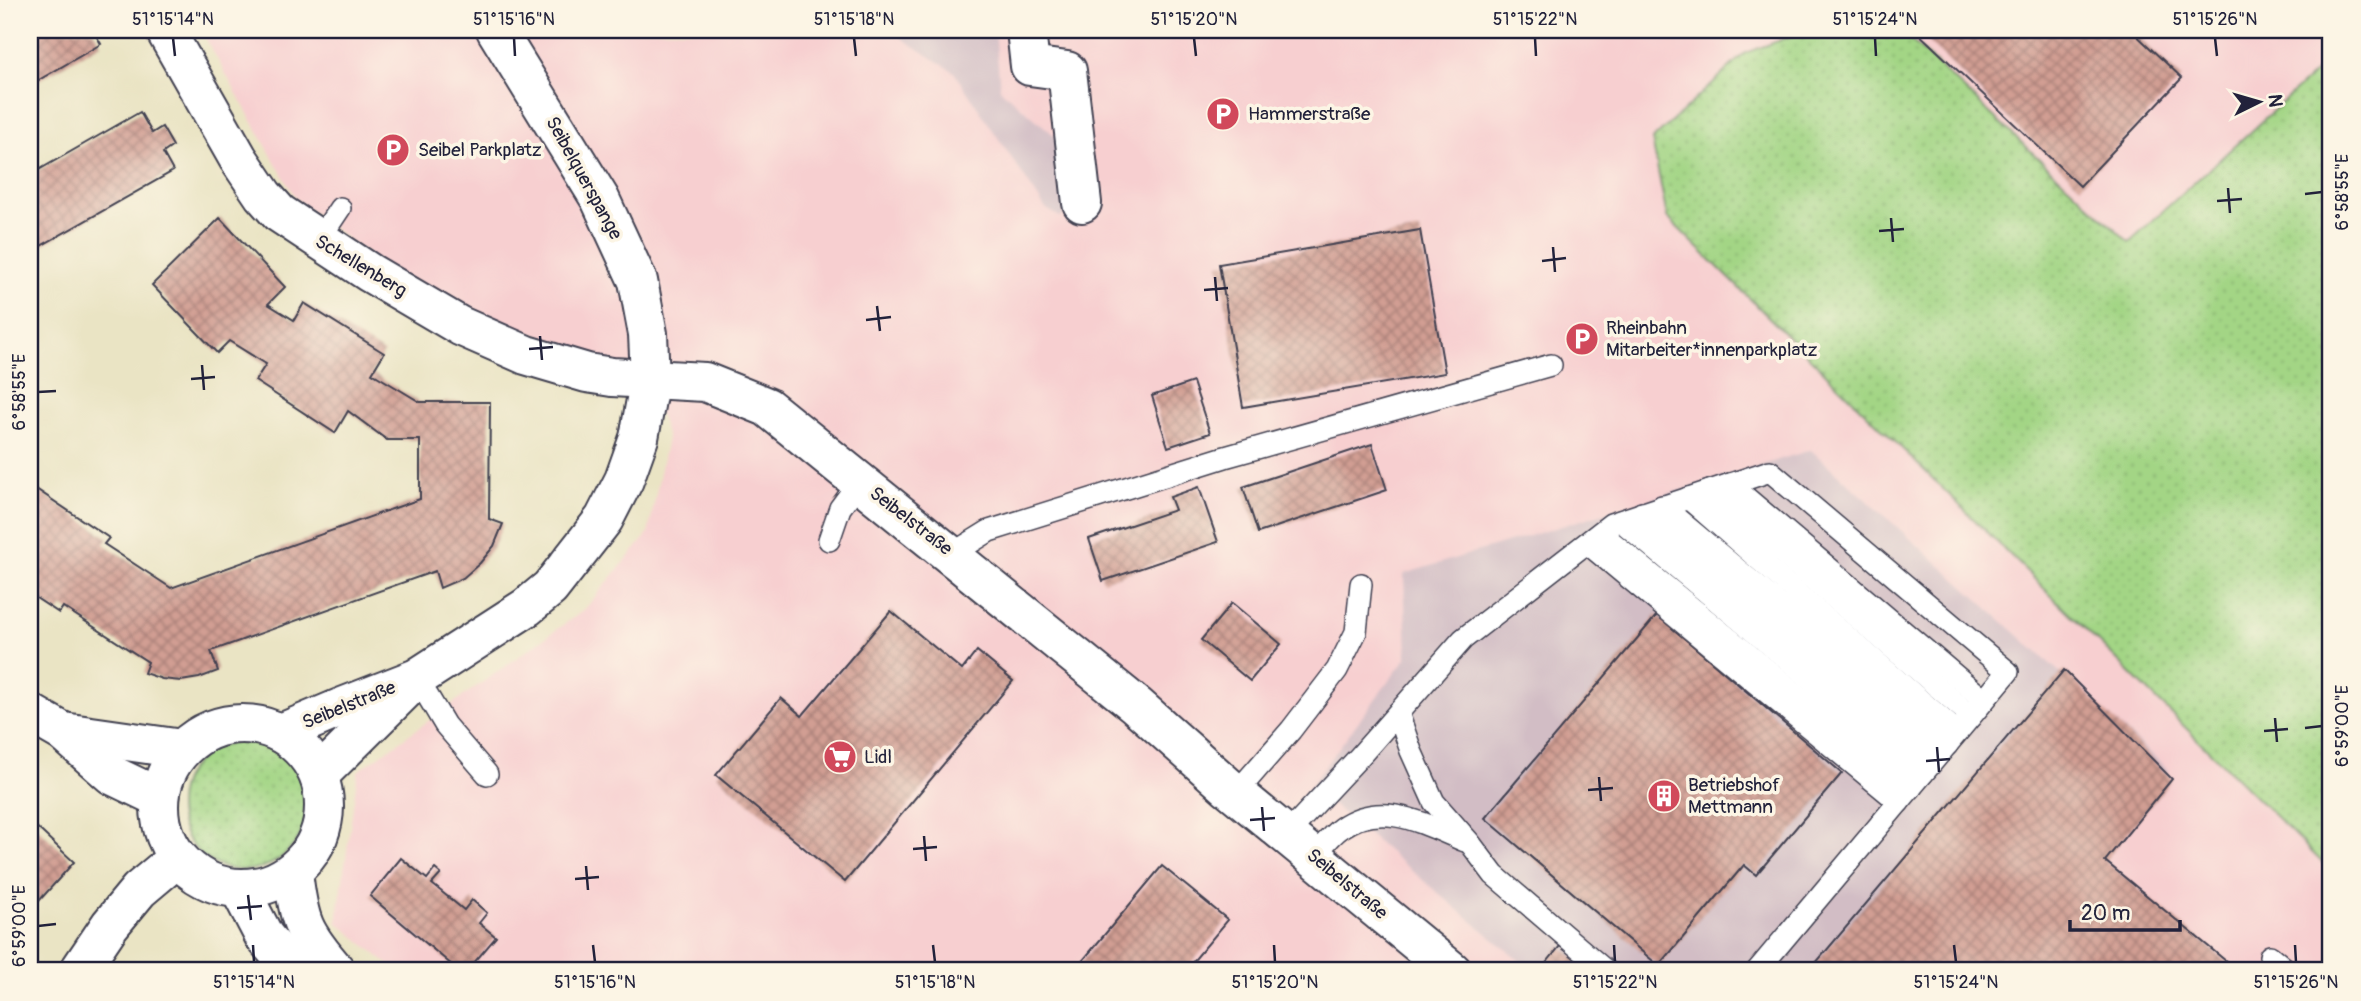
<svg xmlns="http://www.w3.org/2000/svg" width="2361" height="1001" font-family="Pangolin,sans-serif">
	<defs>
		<pattern id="grass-dots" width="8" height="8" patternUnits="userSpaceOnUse" patternTransform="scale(1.75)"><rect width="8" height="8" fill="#a3d585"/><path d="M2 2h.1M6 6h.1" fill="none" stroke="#8cb774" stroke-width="1.8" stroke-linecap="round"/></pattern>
		<pattern id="building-cross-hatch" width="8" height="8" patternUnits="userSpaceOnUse" patternTransform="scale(1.75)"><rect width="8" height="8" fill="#d19e93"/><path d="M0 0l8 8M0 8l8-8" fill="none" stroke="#a98079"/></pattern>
	</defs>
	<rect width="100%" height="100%" fill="#fcf5e5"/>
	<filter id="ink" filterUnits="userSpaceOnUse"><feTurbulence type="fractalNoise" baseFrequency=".0143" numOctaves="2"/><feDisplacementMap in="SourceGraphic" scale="14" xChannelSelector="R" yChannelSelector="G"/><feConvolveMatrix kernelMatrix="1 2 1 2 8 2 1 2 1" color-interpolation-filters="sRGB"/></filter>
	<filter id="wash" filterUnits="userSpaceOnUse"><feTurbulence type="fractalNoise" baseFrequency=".00686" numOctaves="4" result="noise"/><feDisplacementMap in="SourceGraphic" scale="28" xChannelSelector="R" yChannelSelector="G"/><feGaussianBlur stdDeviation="1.57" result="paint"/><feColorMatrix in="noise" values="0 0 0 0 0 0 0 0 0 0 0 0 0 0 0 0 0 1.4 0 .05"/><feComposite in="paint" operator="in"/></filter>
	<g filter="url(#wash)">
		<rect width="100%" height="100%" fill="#eae4c4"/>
		<g fill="#f7cfd0">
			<path d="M201,30H1808L1745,54L1667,217L2331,871V971H396L337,922L358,771L584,610L648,534L667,438L649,380L404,283L296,199Z"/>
			<path d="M1901,30H2331V58L2129,242Z"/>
		</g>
		<g fill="#d2bdc5">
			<path d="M889,30H995L1000,89L1068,147L1073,210L1060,217L1045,208L954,72Z"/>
			<path d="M1811,450L2169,770L2006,971H1532L1310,786L1407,657L1404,574Z"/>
		</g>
		<g fill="url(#grass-dots)" stroke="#627c60" stroke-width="2">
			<path d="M1808,30H1900L2129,242L2331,58V871L1667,217L1652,140L1745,53Z"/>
			<circle cx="243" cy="806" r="64"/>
		</g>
		<g id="blocks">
			<g fill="url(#building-cross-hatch)">
				<path d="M30,30H93L101,44L30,85Z"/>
				<path d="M1915,30H2131L2182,78L2080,186Z"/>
				<path d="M140,112L152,133L162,127L173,146L163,153L173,171L30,252V175Z"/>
				<path d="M220,218L285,287L268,304L294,320L304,303L384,353L372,373L420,402H490L489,519L503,524L494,546L480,563L463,578L440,588L435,571L211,651L218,671L199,678L181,681L162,679L144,673L148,662L63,607L59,613L30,594V485L109,538L104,544L171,588L420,499V440H387L348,411L335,433L255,381L266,364L229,341L217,353L152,285Z"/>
				<path d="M1420,230L1445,373L1243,407L1219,264Z"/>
				<path d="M1193,382L1210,433L1168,447L1152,396Z"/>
				<path d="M1372,444L1387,490L1258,533L1243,487Z"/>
				<path d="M1199,487L1218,542L1103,581L1089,539L1175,510L1170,497Z"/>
				<path d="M1232,603L1281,644L1250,681L1201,640Z"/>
				<path d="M891,611L962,670L977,651L1013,681L845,882L716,775L781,698L802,716Z"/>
				<path d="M1657,615L1842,773L1756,875L1744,865L1659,966L1485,818Z"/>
				<path d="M2064,670L2172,779L2105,861L2238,971H1809Z"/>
				<path d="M30,821L74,862L30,911Z"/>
				<path d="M401,858L427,879L435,869L441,874L432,884L464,910L472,900L487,913L479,923L496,937L467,971H459L370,896Z"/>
				<path d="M1162,866L1228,920L1185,971H1074Z"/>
				<path d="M1560,946L1592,971H1540Z"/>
			</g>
		</g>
	</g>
	<g filter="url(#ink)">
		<use href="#blocks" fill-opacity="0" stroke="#403f50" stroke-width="2"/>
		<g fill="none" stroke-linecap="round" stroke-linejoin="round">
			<defs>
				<g id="service">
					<path d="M318,241L340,208"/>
					<path d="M1730,484L1984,700"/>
					<path d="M1710,491L1971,716"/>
					<path d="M1688,498L1957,732"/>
					<path d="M1662,506L1947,745"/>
					<path d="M1642,513L1934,759"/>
					<path d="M1621,521L1923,773"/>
					<path d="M1601,533L1911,788"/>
					<path d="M829,540L840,508L860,481"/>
					<path d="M1588,544L1899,802"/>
					<path d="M952,554L989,531L1225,457L1551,365"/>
					<path d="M417,678L445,725L487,774"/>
					<path d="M1398,713L1411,751L1434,802L1470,843L1494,875L1606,971"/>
					<path d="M1236,793L1291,730L1337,670L1356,632L1361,584"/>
					<path d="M1287,834L1360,756L1463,639L1611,524L1770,471L2008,672L1757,971"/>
					<path d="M1314,856C1322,847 1331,835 1341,828C1382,799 1424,824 1465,841"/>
					<path d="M2270,956L2288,971"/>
				</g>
				<g id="minor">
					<path d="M165,30L238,158L263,195L279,213L370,273L460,326L526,355L587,373L612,377L705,382L767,407L1136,705L1228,787L1452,971"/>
					<path d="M1026,30L1030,66L1067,71L1082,203"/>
					<path d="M30,713L63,732L112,775L160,798"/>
					<path d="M63,732L182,749"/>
					<path d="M79,971L110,925L139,890L177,858"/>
				</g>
				<g id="secondary">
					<circle cx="242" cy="806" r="82"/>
					<path d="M281,733L340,708L417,678L527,607L550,588L604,519L624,480L639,438L650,378L648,334L638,281L600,199L496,30"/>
					<path d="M319,775L408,687"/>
					<path d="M293,872C299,923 303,933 336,971"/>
					<path d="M239,888L264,936L293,971"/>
				</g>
			</defs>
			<use href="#service" stroke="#403f50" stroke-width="24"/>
			<use href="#minor" stroke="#403f50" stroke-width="42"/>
			<use href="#secondary" stroke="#403f50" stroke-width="42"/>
			<use href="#service" stroke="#fff" stroke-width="21"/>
			<use href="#minor" stroke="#fff" stroke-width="38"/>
			<use href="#secondary" stroke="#fff" stroke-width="38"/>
		</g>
	</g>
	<path fill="none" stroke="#22223b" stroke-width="2.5" d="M173,38L175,56M514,38L515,56M854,38L856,56M1194,38L1196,56M1535,38L1536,56M1875,38L1876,56M2215,38L2217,56M2228,188L2230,213M2305,194L2322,192M2217,201L2242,199M1891,218L1893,242M1879,231L1904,229M1553,247L1555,272M1542,261L1566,258M1215,277L1217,301M1204,290L1228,288M877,306L880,331M866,320L891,317M540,336L542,360M529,349L553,347M202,365L204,390M191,379L215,377M38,392L56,391M2275,718L2277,742M2305,728L2322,726M2264,731L2288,729M1937,747L1939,772M1926,761L1950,759M1599,777L1601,801M1588,790L1613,788M1262,807L1264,831M1250,820L1275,818M924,836L926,861M913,849L937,847M586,866L588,890M575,879L599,877M248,895L251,920M237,908L262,906M38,926L56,924M253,945L254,962M593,945L595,962M933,945L935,962M1274,945L1275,962M1614,945L1615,962M1954,945L1956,962M2295,945L2296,962"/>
	<defs>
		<symbol id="parking-disc" viewBox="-11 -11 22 22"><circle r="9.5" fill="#d1495b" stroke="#fcf5e5"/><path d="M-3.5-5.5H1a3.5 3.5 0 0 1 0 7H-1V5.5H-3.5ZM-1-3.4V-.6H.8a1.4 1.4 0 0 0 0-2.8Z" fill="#fff"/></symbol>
		<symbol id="supermarket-disc" viewBox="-11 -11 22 22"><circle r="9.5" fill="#d1495b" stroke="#fcf5e5"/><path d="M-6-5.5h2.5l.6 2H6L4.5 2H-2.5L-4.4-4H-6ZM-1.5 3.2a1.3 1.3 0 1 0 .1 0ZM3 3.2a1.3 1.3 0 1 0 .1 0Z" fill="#fff"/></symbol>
		<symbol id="building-disc" viewBox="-11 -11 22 22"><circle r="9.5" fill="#d1495b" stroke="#fcf5e5"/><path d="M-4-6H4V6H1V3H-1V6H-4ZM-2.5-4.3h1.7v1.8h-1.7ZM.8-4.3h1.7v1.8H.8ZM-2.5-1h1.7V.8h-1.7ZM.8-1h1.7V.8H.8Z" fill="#fff"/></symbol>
	</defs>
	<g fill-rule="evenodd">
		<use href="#parking-disc" x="1204" y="95" width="38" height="38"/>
		<use href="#parking-disc" x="374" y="131" width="38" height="38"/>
		<use href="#parking-disc" x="1563" y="320" width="38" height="38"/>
		<use href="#supermarket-disc" x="821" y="738" width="38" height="38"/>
		<use href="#building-disc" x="1645" y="777" width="38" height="38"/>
	</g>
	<g text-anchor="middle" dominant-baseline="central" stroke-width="7" stroke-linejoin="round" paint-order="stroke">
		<g font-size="19" fill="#22223b" stroke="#fcf5e5" text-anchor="start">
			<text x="1248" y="114">Hammerstraße</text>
			<text x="418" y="150">Seibel Parkplatz</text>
			<text x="1606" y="328">Rheinbahn<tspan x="1606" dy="22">Mitarbeiter*innenparkplatz</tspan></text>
			<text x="864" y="757">Lidl</text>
			<text x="1688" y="785">Betriebshof<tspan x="1688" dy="22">Mettmann</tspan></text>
		</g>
		<g font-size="19" fill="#22223b" stroke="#fcf5e5">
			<text transform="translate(584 178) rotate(61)">Seibelquerspange</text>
			<text transform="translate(361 266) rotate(31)">Schellenberg</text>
			<text transform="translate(911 521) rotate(38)">Seibelstraße</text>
			<text transform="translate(349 705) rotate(-22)">Seibelstraße</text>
			<text transform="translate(1347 884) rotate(40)">Seibelstraße</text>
		</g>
	</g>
	<rect width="2361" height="1001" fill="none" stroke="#fcf5e5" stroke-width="77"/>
	<g transform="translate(2259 102) rotate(85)" stroke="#fcf5e5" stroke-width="5" paint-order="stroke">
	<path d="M0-5L12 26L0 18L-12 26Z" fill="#22223b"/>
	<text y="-10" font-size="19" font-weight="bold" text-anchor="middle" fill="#22223b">N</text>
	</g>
	<path d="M2070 920v10h110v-10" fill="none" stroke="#22223b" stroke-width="3.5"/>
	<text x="2081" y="920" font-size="21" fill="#22223b" stroke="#fcf5e5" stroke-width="5" paint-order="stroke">20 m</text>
	<rect x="38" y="38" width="2284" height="924" fill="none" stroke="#22223b" stroke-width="2.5"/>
	<g font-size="18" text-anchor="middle" fill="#22223b">
		<text x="173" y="25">51°15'14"N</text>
		<text x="514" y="25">51°15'16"N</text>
		<text x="854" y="25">51°15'18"N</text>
		<text x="1194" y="25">51°15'20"N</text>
		<text x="1535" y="25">51°15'22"N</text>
		<text x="1875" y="25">51°15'24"N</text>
		<text x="2215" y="25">51°15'26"N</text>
		<text transform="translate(2342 192) rotate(-90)" y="6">6°58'55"E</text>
		<text transform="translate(19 392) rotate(-90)" y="6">6°58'55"E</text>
		<text transform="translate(2342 726) rotate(-90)" y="6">6°59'00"E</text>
		<text transform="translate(19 926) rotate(-90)" y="6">6°59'00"E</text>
		<text x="254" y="988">51°15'14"N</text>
		<text x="595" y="988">51°15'16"N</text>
		<text x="935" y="988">51°15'18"N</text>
		<text x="1275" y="988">51°15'20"N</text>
		<text x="1615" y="988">51°15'22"N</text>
		<text x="1956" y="988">51°15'24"N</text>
		<text x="2296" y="988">51°15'26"N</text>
	</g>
</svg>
